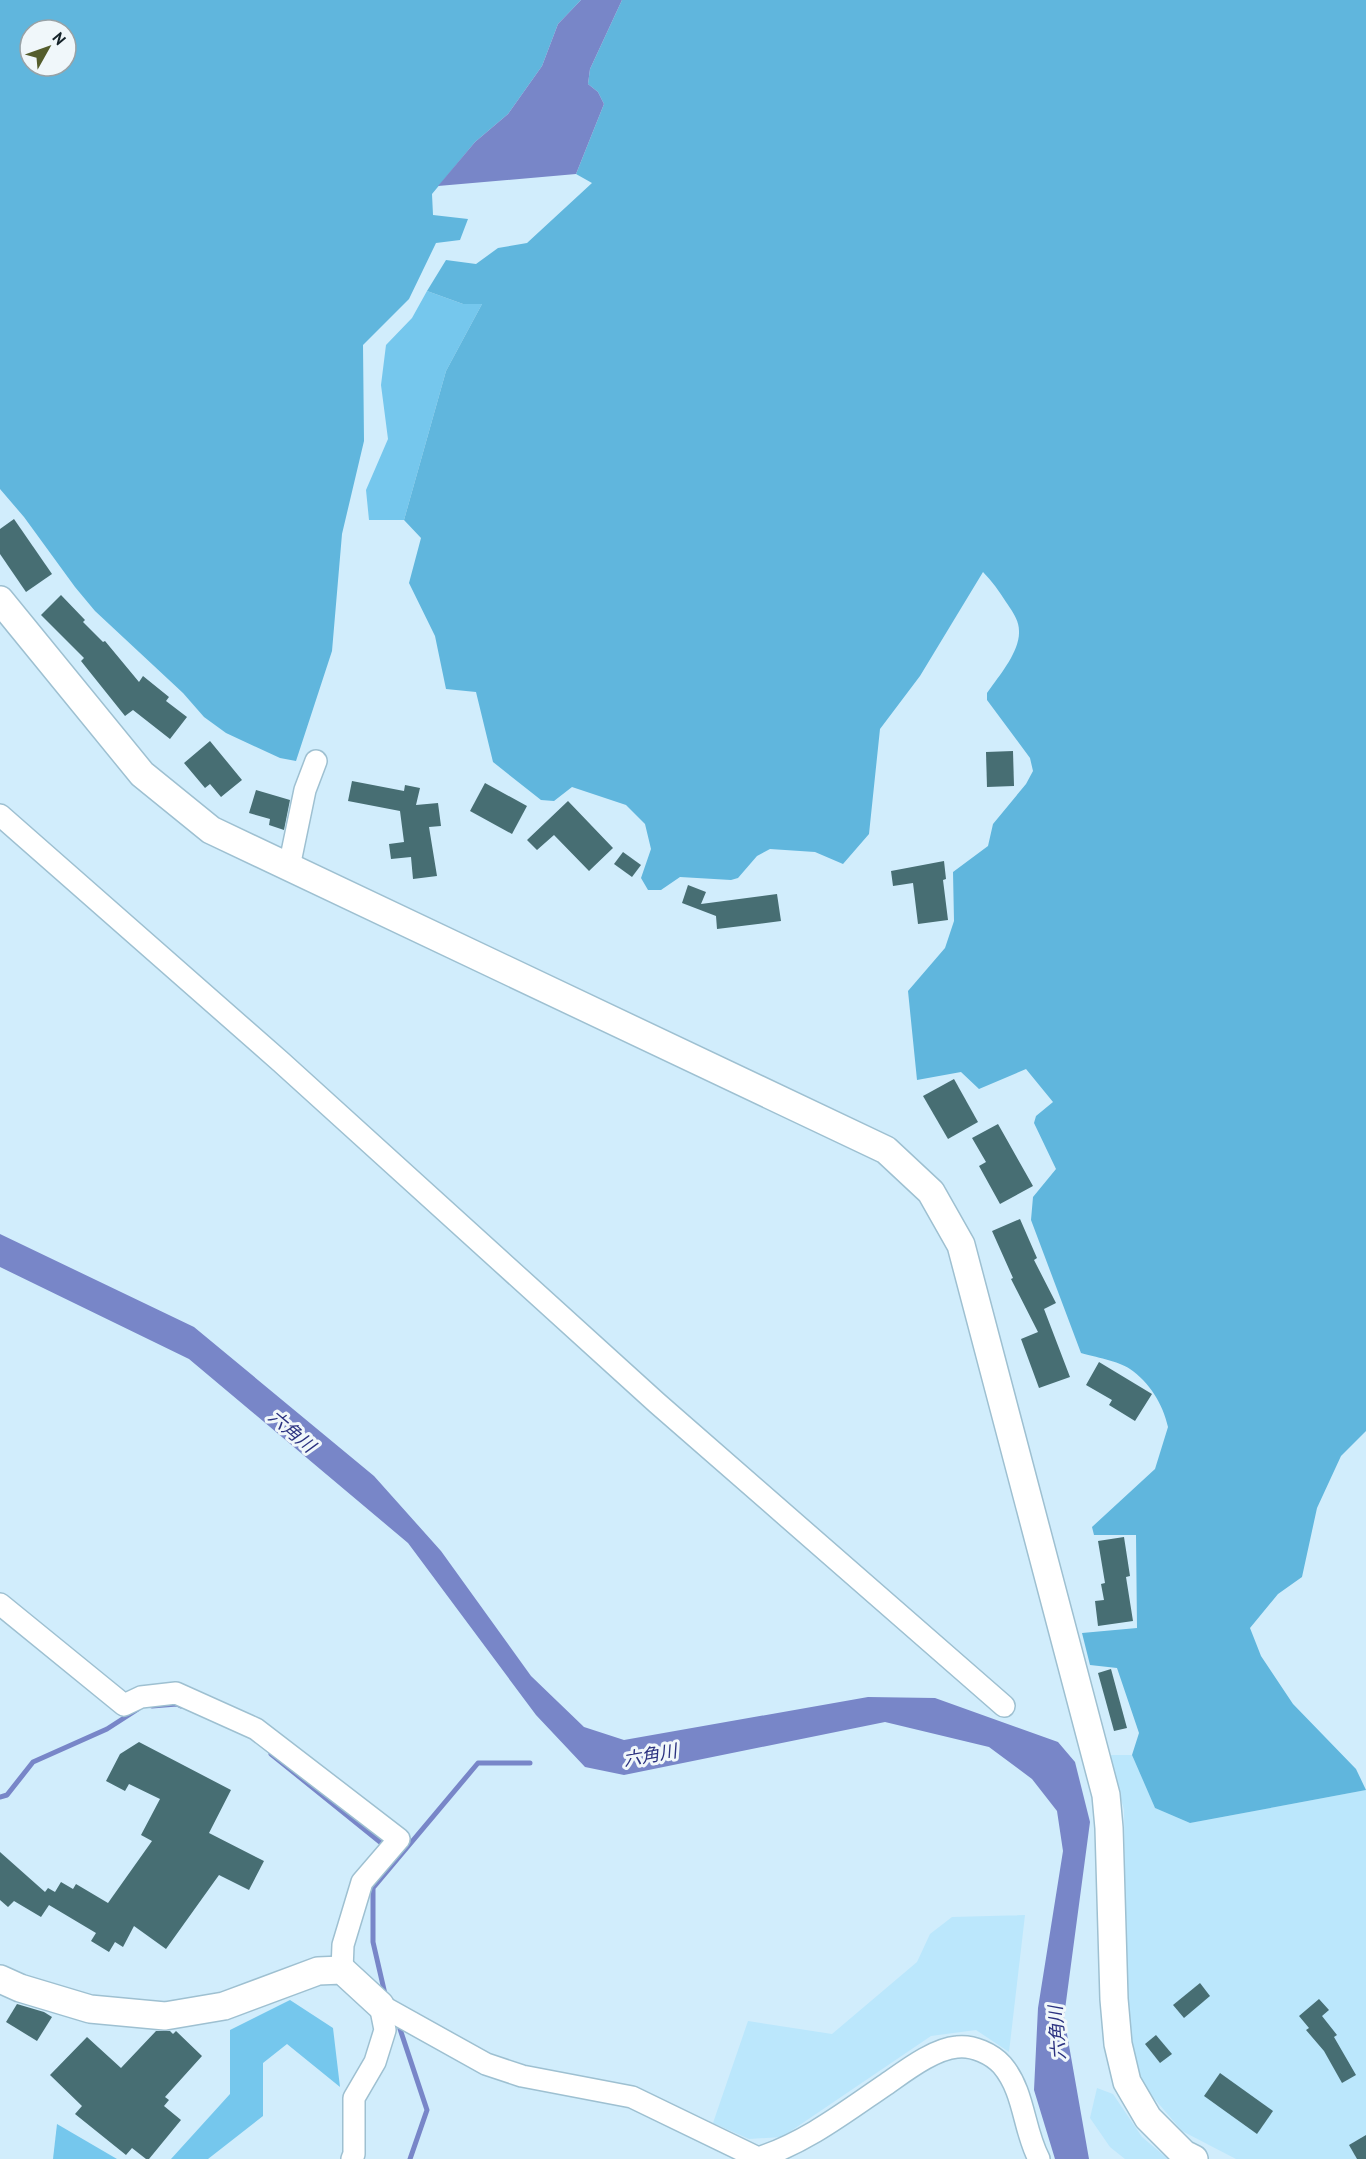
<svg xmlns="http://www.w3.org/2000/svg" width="1366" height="2159" font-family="'PT Sans','Noto Sans JP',sans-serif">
	<rect width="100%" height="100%" fill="#d1edfc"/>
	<g fill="#bbe7fc">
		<path d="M1109,1755H1132L1155,1808L1190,1823L1366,1790V2159H1236L1182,2131L1140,2082L1127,2047L1124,1810Z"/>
		<path d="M1025,1915L1009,2052L976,2030L931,2036L782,2137L749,2139L713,2123L748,2021L832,2034L917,1962L930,1934L952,1917Z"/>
		<path d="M1097,2088L1113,2094L1142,2137L1168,2159H1125L1110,2147L1090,2118Z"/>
	</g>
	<g fill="#75c7ed">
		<path d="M427,291L463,304H482L446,371L404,520H369L366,490L388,439L381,385L386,345L412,318Z"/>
		<path d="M290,2000L333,2028L340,2087L287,2044L263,2063V2116L208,2159H171L230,2094V2030Z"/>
		<path d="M57,2124L117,2159H53Z"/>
	</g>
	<g fill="#60b6dd" fill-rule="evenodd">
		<path d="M0,0H581L558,24L542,66L508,114L475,142L432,194L433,215L468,219L460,240L436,243L409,299L363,345L364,441L342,534L332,651L296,761L280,758L226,733L204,717L183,693L95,611L75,587L24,517L0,489ZM30,30H66V66H30Z"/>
		<path d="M622,0H1366V1431L1341,1456L1317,1508L1302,1577L1278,1594L1250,1628L1261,1656L1293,1704L1356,1769L1366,1790L1190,1823L1155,1808L1132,1755L1139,1733L1117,1668L1090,1665L1082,1633L1137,1628L1136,1535H1094L1092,1527L1155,1469L1168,1427C1163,1404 1149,1382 1130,1369C1119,1361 1094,1357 1081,1353L1031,1220L1033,1197L1056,1169L1034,1123L1036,1116L1053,1102L1026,1069L979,1089L961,1072L917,1080L908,991L945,948L954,921L953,872L988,846L993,824L1026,784L1033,771L1030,758L987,700V693C998,677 1020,652 1019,631C1019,620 1012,611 1006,602C999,591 992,581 983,572L920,676L880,729L869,834L843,864L815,852L770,849L757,856L738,878L731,880L680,877L661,890H648L641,878L651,849L645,824L626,805L572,787L554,801L541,800L493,762L476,692L446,689L435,636L409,583L421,538L404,520L446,371L482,304H463L427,291L446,260L476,264L498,248L527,243L592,183L576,174L604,104L598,92L588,84L590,69Z"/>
	</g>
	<g fill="#7886c8">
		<path d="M581,0H622L590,69L588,84L598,92L604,104L576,174L438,186L475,142L508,114L542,66L558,24Z"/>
		<path d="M0,1234L194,1327L374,1476L441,1551L531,1676L584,1727L624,1740L868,1697L935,1698L1058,1742L1075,1762L1090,1822L1064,2017L1089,2159H1055L1034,2090L1038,2008L1063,1851L1057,1811L1032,1779L989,1747L885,1722L624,1775L585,1767L536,1715L408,1543L189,1359L0,1267Z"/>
	</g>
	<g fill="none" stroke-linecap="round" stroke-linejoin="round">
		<g stroke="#7886c8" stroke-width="5">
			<path d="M152,1706L177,1704L181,1706"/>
			<path d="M271,1754L385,1846"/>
			<path d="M0,1797L7,1795L33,1762L107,1729L138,1709"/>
			<path d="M385,1994L373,1942V1888L478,1763H530"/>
			<path d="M400,2029L427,2110L410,2159"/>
		</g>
	</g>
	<g fill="#476e73">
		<path d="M14,519L52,574L26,592L0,554V529Z"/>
		<path d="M61,595L85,620L83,622L103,642L105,641L139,682L143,676L169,697L166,701L187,717L170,739L133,710L125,716L81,661L84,658L41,615Z"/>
		<path d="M210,741L242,780L221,797L210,784L205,788L184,763Z"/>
		<path d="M1013,751L1014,786L987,787L986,752Z"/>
		<path d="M352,781L404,791L405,785L420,788L416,805L438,803L441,826L429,827L437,876L413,879L411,857L391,859L389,844L404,842L400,811L348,801Z"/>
		<path d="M485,783L527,806L512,834L470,811Z"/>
		<path d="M256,790L290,800L284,830L269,825L270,819L249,813Z"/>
		<path d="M568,801L613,848L589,871L554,835L537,850L527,840Z"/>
		<path d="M623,852L641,865L632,877L614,864Z"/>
		<path d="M944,861L946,879L943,880L948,920L918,924L913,883L893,886L891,871Z"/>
		<path d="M688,885L706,892L701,904L777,894L781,921L717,929L716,916L682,903Z"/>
		<path d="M954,1079L978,1122L948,1139L923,1096Z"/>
		<path d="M998,1124L1033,1186L1000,1204L979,1166L986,1162L972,1138Z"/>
		<path d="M1020,1219L1037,1258L1034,1260L1056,1303L1044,1309L1070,1377L1039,1388L1021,1339L1038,1332L1011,1279L1013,1278L992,1231Z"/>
		<path d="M1099,1362L1152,1394L1135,1421L1109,1405L1112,1400L1086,1385Z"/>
		<path d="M1124,1537L1130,1576L1126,1577L1133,1621L1098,1626L1095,1601L1104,1600L1101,1584L1105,1583L1098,1541Z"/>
		<path d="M1111,1669L1127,1728L1114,1731L1098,1673Z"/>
		<path d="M139,1742L231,1790L209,1833L264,1861L249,1890L219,1875L166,1949L134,1926L123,1947L115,1942L109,1952L91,1941L96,1933L49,1905L41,1917L14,1901L8,1907L0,1900V1852L45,1892L48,1888L55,1892L61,1882L73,1889L76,1884L108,1903L152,1841L141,1835L160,1799L129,1784L125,1791L106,1781L120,1754Z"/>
		<path d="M1200,1983L1210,1996L1184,2018L1173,2005Z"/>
		<path d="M1319,1999L1329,2010L1322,2016L1337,2035L1334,2037L1356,2075L1342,2083L1324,2051L1306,2030L1309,2028L1299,2016Z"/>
		<path d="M17,2004L44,2012L52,2017L37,2041L6,2022Z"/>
		<path d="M156,2031H170L173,2034L176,2031L202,2056L165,2097L169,2100L164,2106L181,2120L149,2159H146L132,2148L126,2155L75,2114L82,2106L50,2075L87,2037L121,2068Z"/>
		<path d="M1156,2035L1172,2054L1160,2063L1145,2044Z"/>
		<path d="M1220,2073L1273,2111L1257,2134L1204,2096Z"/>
		<path d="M1366,2135V2159H1357L1349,2145Z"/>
	</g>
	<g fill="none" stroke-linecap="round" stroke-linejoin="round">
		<defs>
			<g id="minor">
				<path d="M0,815L281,1062L657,1403L1004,1706"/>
				<path d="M289,867L305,790L316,761"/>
				<path d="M0,1604L124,1705L141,1697L176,1693L256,1729L399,1839L362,1882L343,1945L342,1970"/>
				<path d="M380,2005L486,2064L522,2076L632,2097L758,2158C805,2143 844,2113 885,2085C904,2072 933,2049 957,2047C973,2045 992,2054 1002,2065C1025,2092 1023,2129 1039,2159"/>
				<path d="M352,2159L354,2154V2098L375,2062L385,2030L380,2005"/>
			</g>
			<g id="tertiary">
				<path d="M0,600L142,774L211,830L886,1150L931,1192L961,1245L1106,1795L1109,1828L1114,1999L1118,2044L1127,2082L1148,2118L1184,2154L1194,2159"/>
				<path d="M0,1979L20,1988L90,2009L165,2016L224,2006L318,1971L342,1970L380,2005"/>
			</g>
		</defs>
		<use href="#minor" stroke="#9ec0d1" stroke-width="24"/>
		<use href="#tertiary" stroke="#9ec0d1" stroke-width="30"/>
		<use href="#minor" stroke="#fff" stroke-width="21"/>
		<use href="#tertiary" stroke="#fff" stroke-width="27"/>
	</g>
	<g text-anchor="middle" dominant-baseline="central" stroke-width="6" stroke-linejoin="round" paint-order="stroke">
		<g font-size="18" font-style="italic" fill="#2b3280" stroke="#f0f7fa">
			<text transform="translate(292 1431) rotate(40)">六角川</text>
			<text transform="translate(650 1755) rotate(-10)">六角川</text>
			<text transform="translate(1057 2033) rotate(-94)">六角川</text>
		</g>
	</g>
	<g transform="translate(48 48) rotate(50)"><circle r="28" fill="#f0f7fa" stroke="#98a2a6" stroke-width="1.5"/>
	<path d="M0-4.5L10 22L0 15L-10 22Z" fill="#545d2c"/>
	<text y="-9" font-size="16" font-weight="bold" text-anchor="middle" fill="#142228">N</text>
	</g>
</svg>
